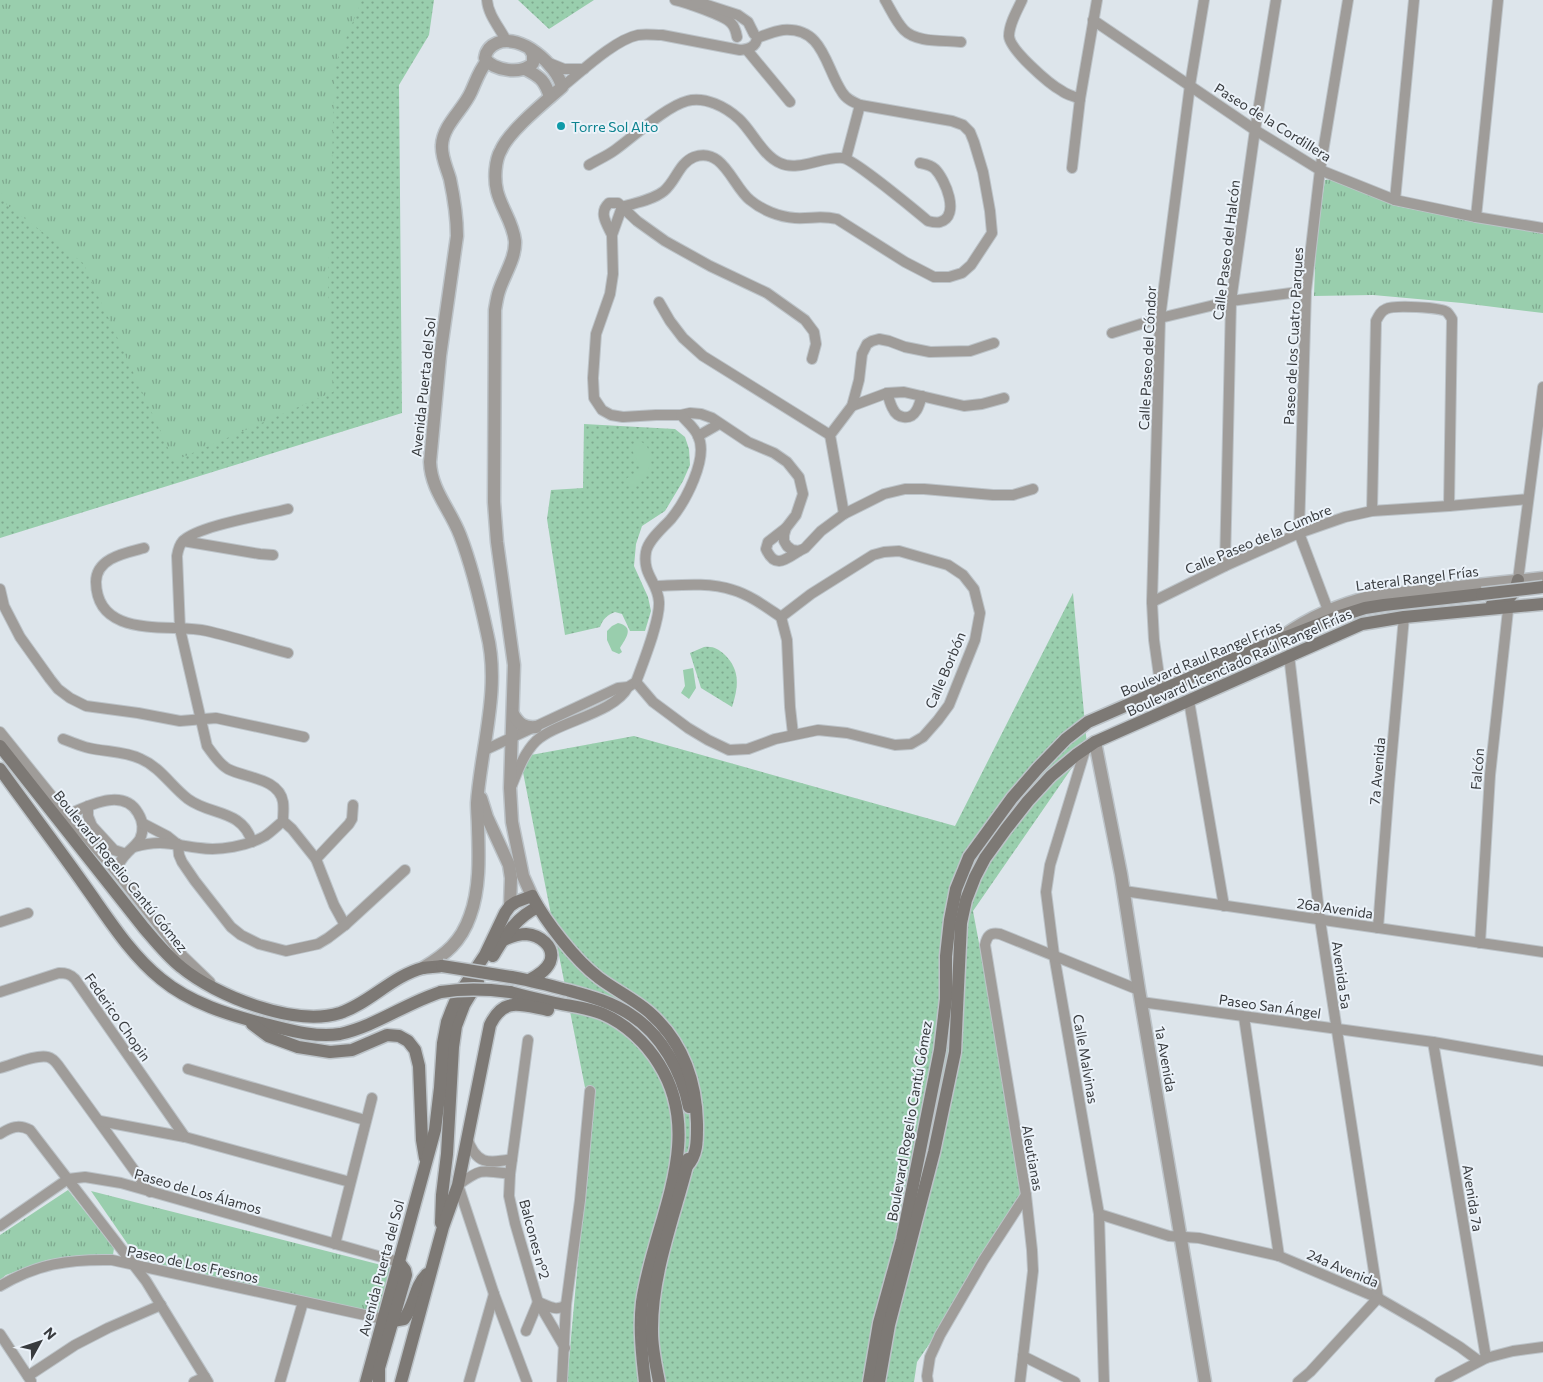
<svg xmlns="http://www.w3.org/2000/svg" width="1543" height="1382" font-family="Commissioner,sans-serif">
	<defs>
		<pattern id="grass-dots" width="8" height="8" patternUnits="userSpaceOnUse" patternTransform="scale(1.25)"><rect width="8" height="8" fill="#99cead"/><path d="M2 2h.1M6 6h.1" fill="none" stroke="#7ea88e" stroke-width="1.8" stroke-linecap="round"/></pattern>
		<pattern id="park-tufts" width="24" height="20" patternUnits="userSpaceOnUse" patternTransform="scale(1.25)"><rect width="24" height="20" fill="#99cead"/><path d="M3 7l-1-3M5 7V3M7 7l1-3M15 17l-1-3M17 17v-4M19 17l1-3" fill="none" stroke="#7ea88e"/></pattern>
	</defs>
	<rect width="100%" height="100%" fill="#dde5eb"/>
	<g fill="url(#grass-dots)">
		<path d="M0,0H434L429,35L399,85L402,413L0,538Z"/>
		<path d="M518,0H594L549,29Z"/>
		<path d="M584,424L675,429L685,437L689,449L690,465L683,481L665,511L642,526L636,544L634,566L648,597L651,611L645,631H630L622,614L615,612C607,615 603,619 600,627L565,635L547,519L551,490L583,488Z"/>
		<path d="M1073,593L1087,746L973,911L1027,1200L917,1362L914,1382H567L591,1118L520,757L634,736L955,826Z"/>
		<path d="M704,647C714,646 718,649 725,655C741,671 738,688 732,707L701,688L690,653Z"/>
	</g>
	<g fill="url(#park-tufts)">
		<path d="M0,0H362L335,65L328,286L333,392L174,461L83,263L7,205L0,191Z"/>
		<path d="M1331,179L1397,206L1476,222L1543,231V313L1462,303L1373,295L1314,296L1316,239L1325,180Z"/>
		<path d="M68,1190L114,1248L113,1255H82L47,1260L6,1275L0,1280V1235Z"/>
		<path d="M91,1191L393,1268L379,1315L138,1259Z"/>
	</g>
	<g fill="#99cead">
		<path d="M639,441C653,445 652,465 646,476C643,481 639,484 634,487L628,486L626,483V479L638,471L640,466L631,448Z"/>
		<path d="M618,623C635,627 626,638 620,648L622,652L619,654L612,651L607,640V631L612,626Z"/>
		<path d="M693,668L696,688L689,699L681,693L685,686L683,670Z"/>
	</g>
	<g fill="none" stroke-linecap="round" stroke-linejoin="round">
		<defs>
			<g id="minor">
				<path d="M487,0C488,15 500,28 507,42"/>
				<path d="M675,0C685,2 725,16 731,23C735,27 736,31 737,37"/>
				<path d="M885,0C891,10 896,22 904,30C917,43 943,40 961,42"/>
				<path d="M1022,0C1017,11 1009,24 1009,36C1010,50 1049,84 1062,91C1067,95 1074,96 1080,99"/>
				<path d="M693,5L701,3L738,15L748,22L754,34"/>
				<path d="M1093,20L1255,130L1320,170L1395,200L1476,217L1543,228"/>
				<path d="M747,50L790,102"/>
				<path d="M549,63L564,69H584"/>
				<path d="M562,87C581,72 614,40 638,35C646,34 654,35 662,35L740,50C749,49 756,47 757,38"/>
				<path d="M846,158L860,105"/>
				<path d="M589,165C597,160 607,156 615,150C633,137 667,106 687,101C705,96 726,107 739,119C752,131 763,156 780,163C798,172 823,156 843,158C853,159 916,211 928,221C932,222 937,223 940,222C961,216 945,179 935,169C931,165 925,164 920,163"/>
				<path d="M1072,168L1080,99L1097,0"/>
				<path d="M1395,200L1414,0"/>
				<path d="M622,207C635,203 653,200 664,191C676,181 679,163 694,157C723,146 733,187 750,200C762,210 779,217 795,218C811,219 820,215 837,219L905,262L934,277H949L962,273L971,265L992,233L990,211L983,172L974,142L970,132L963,125L952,121L860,105C853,102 846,99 842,92C825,67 824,27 783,30C775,31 765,35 757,38"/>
				<path d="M622,207L612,235L613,274L610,294L596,334L593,378L594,398L602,410L611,415L623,417L656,415H681L690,413L701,414L712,418L748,442L774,453L787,462L799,477L803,494L796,515L786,528L784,535V541L787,546L792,550L799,551L805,548L821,531L844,514L884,494L905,489H924L993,495H1013L1033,489"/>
				<path d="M1476,217L1498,0"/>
				<path d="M612,235C607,224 598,213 609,203H618L637,221L665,241L710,266L767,293L805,320L814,332L816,344L812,359"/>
				<path d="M659,302L670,321L683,338L703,356L830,435"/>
				<path d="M1112,333L1160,318L1231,301L1306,291"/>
				<path d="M887,393C889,398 890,404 893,409C897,418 910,421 916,411C919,407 920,401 922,396"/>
				<path d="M852,406L887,393L904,392L964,406L982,404L1004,398"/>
				<path d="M698,436L719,424"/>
				<path d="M1372,511L1376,321C1379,315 1381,311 1386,309C1393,305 1441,307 1447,312C1449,314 1450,316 1452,319L1449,506"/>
				<path d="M844,514L830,435L852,406L859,380L862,354L867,344L872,341L879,339L889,341L905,347L930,352L970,351L994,343"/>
				<path d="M786,528L768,542L766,549C775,569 785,560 799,551"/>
				<path d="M183,541L260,554L273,555"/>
				<path d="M144,548C125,553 96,558 96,582C97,640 170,623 207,631C234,637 261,646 288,653"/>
				<path d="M1225,566L1231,301L1255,130L1276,0"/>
				<path d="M1518,580L1543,387"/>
				<path d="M656,586C681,585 709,582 733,590C750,595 766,607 781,617"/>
				<path d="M0,589L4,606L20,637L50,679L58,689L70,698L86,706L138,713L180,721L216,718L304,737"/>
				<path d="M1152,602L1225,566L1299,533L1345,517L1372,511L1449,506L1528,499"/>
				<path d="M1328,610L1299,533L1306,291L1320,170L1348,0"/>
				<path d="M781,617L787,640L790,707L793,734"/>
				<path d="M1289,655L1320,920L1378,1298"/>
				<path d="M636,682L653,702L688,728L708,740L729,750L748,749L775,739L818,730L847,733L895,745L911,744L923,737L938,720L949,705L975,640L980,613L974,589L963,575L948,565L899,551L884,552L873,555L811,594L781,617"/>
				<path d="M1161,690L1154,640L1152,602L1160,318L1190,85L1204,0"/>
				<path d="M1189,701L1224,906"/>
				<path d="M0,732L67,815L115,870L183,956L210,982"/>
				<path d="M63,739C72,742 80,746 89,748C106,752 125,751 141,759C160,767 172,787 188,799C211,816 242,809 252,842"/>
				<path d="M1086,747L1050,865L1046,892L1054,955L1099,1214L1104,1382"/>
				<path d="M485,750L618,688L628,687L636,682C643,663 660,621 659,602C658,582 642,575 646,552C648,540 663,528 671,519C685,502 709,458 698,436C695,428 686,421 681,415"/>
				<path d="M512,785C518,770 524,753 536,741C558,721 614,714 628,687"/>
				<path d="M88,806V816L92,826L114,850L126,854"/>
				<path d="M67,815C88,806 123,787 138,813C143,821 144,830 140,839C136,845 132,848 127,853C122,858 119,864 115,870"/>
				<path d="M283,821C283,815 284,808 283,802C279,778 245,778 228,769C219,764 213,754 207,746L180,629L177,556C178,550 179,545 183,541C197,526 265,515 288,509"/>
				<path d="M283,821L292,829L316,859L334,905L345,925"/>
				<path d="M142,823L167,836L177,844"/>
				<path d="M178,844L179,855L182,862L195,881L231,927L241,935L259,944L286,951L318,944L328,938L345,925L405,870"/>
				<path d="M134,847C161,839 174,845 200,848C220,851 247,846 265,836C271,832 277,826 283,821"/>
				<path d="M316,859L349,824L352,819L353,805"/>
				<path d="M1124,891L1543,952"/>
				<path d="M0,922L28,913"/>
				<path d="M1378,928L1389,785L1404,617"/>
				<path d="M1480,943L1490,775L1509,601"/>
				<path d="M0,992L59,973C66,973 70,974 75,979L185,1137"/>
				<path d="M1141,1002L1433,1042L1543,1061"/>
				<path d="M1244,1017L1279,1256"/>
				<path d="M528,1040L510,1174L509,1196L515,1223L538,1302L565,1348"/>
				<path d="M1433,1042L1486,1358"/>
				<path d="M0,1068C12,1065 36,1054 48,1057C52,1058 55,1061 58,1065L150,1192"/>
				<path d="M188,1069L365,1120"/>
				<path d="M100,1121L185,1137L350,1182"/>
				<path d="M0,1134C11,1127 19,1124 30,1130L146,1281L208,1382"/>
				<path d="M467,1138C476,1164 487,1164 512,1159"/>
				<path d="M510,1174C482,1170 481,1168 458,1185L494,1294L527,1382"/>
				<path d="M1099,1214L1169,1236L1199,1238L1279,1256L1378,1298L1423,1324L1460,1347L1479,1361"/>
				<path d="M0,1226L68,1179L85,1177L121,1183L399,1262"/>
				<path d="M335,1244L372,1098"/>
				<path d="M0,1286C37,1264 69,1259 112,1260L383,1319"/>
				<path d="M526,1331L538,1302C549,1306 556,1312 566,1305"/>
				<path d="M0,1334L31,1381"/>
				<path d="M1023,1356L1075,1382"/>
				<path d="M28,1376L75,1345L108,1328L161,1305"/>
				<path d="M194,1382L205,1377"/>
				<path d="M280,1382L303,1302"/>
				<path d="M469,1382L494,1294"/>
				<path d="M562,1382L566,1305L580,1200L590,1091"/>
				<path d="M928,1382L927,1376L930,1357L940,1335L983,1261L1026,1195"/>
				<path d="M1020,1382L1033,1271L1032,1250L1026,1195L985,945C987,936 990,932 1000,934L1139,990"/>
				<path d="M1298,1382L1310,1372L1378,1298"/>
				<path d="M1440,1382L1486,1358L1513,1351L1543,1347"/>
			</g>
			<g id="tertiary">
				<path d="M531,51L533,54V63C523,75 492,71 485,58C486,51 490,46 497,43C521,33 557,65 562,87C545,102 509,131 501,150C495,160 494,179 497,191C501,208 513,222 515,241C516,258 504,275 499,291C497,297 496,304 495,310L494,502L497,542L514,665L510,788L512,822L523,876L532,896"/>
				<path d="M525,69C541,77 545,81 550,97"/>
				<path d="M1283,636C1311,616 1340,604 1373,596L1543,578"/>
				<path d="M513,714C519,724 524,728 536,727"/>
				<path d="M1095,742L1121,874L1139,990L1205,1382"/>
				<path d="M481,798L487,817L509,865L511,878L510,906"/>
				<path d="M423,968C446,954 461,942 470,916C480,889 479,857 478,829C478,821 477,812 477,803C481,747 501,689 487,633C480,600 472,566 460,535C450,509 431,490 430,462L440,356L457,236C457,217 454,198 450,179C447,168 441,157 442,145C443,125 463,110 471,92C476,81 479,71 487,61"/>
			</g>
			<g id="secondary">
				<path d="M1492,604C1509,600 1514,597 1518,580"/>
				<path d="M0,746L144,928C156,942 167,956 181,967C216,996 294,1027 340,1013C370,1003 392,976 423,968C429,967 436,967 442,966"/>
				<path d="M0,769C28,808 57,846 85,886C108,918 130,954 161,979C190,1003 229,1015 265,1024C289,1030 315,1038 340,1034C376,1026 406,1003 441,992"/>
				<path d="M503,940C510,937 518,934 526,934C539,935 556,946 550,962C546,971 537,976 529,980"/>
				<path d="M493,956C505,936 516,917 538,907"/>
				<path d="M511,977C530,980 548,985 567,990C589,996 612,1002 631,1015C661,1034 682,1072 689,1107"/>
				<path d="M510,992C524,996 537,999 551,1002C568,1006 586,1007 603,1014C626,1024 646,1043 659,1064C707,1140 653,1223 642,1302C639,1328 642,1356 645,1382"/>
				<path d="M252,1024L268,1036L298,1047L330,1052L352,1050L387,1035L399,1036L408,1041L415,1050L419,1066L422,1140L425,1158"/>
				<path d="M441,1223L442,1195L447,1154L453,1047L456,1026L464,1005L478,982"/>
				<path d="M385,1319L393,1321L404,1319C415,1305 414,1287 427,1274"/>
				<path d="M366,1382L435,1130L440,1088L443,1043L447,1022L452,1009L457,997L485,955L505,913L510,906L516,902L532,896C546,922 575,960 599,978C615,990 634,999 649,1012C682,1041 696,1080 697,1123C697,1138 698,1155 687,1166"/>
				<path d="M379,1382V1368L406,1275L405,1270L399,1262"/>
				<path d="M401,1382L443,1227L458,1185L490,1025C504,996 521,1005 548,1010"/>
				<path d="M659,1382C656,1366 652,1349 652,1332C651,1276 673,1220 687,1166L688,1159"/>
				<path d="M869,1382L879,1323L902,1240L940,1050L946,999V956L950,920L956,889L969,857L1012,798L1038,768L1066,739L1088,722L1256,649L1340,616L1365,608L1384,605L1482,594"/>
				<path d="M879,1382L889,1325L934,1152L955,1052L961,923L966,900L975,877L985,858L1006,829L1028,801L1051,776L1076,755L1095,742L1362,624L1404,617L1543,604"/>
			</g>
		</defs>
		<use href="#minor" stroke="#bcc3c8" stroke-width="12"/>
		<use href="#tertiary" stroke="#bcc3c8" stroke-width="15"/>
		<use href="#secondary" stroke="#bcc3c8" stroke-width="15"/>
		<use href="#minor" stroke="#9f9c99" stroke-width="10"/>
		<use href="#tertiary" stroke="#9f9c99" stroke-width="12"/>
		<use href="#secondary" stroke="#7d7975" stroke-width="12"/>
		<defs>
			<g id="secondary-bridge">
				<path d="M1482,594L1543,587"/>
				<path d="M442,966L511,977"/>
				<path d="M441,992C465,988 487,989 510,992"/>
			</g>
		</defs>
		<use href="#secondary-bridge" stroke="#bcc3c8" stroke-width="15" stroke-linecap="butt"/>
		<use href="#secondary-bridge" stroke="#7d7975" stroke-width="12"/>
	</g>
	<circle fill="#0f9aa8" stroke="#ebf2f9" stroke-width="2" cx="561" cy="126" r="5"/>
	<g text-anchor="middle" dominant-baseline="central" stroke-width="4" stroke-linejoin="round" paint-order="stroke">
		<g font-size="14" fill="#383b3e" stroke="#ebf2f9">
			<text transform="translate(1273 122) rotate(32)">Paseo de la Cordillera</text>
			<text transform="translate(1226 250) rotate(-83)">Calle Paseo del Halcón</text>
			<text transform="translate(1293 336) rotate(-87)">Paseo de los Cuatro Parques</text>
			<text transform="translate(1147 358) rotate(-87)">Calle Paseo del Cóndor</text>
			<text transform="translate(423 387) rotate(-84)">Avenida Puerta del Sol</text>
			<text transform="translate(1258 539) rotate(-23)">Calle Paseo de la Cumbre</text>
			<text transform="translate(1417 578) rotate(-7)">Lateral Rangel Frías</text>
			<text transform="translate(1201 658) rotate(-23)">Boulevard Raul Rangel Frias</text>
			<text transform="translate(1239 662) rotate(-24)">Boulevard Licenciado Raúl Rangel Frías</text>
			<text transform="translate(945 670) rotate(-67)">Calle Borbón</text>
			<text transform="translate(1477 769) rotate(-85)">Falcón</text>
			<text transform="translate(1377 771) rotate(-85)">7a Avenida</text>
			<text transform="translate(121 871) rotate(51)">Boulevard Rogelio Cantú Gómez</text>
			<text transform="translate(1335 908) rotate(8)">26a Avenida</text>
			<text transform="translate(1342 975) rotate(82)">Avenida 5a</text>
			<text transform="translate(1270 1006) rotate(8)">Paseo San Ángel</text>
			<text transform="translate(118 1017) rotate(55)">Federico Chopin</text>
			<text transform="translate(1086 1059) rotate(80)">Calle Malvinas</text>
			<text transform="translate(1166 1059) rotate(80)">1a Avenida</text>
			<text transform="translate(909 1121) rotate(-80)">Boulevard Rogelio Cantú Gómez</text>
			<text transform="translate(1033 1158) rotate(80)">Aleutianas</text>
			<text transform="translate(198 1191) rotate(16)">Paseo de Los Álamos</text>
			<text transform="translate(1473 1198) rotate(81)">Avenida 7a</text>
			<text transform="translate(535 1239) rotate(75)">Balcones n°2</text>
			<text transform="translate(193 1264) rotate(12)">Paseo de Los Fresnos</text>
			<text transform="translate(381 1268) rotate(-75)">Avenida Puerta del Sol</text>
			<text transform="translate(1343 1268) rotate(23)">24a Avenida</text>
		</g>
		<g font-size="14" fill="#0d838f" stroke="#ebf2f9" text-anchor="start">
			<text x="571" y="126">Torre Sol Alto</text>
		</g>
	</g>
	<g transform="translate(40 1342) rotate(50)" stroke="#ebf2f9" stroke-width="4" paint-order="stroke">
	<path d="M0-4L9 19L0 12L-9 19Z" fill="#383b3e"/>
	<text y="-8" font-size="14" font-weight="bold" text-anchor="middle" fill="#383b3e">N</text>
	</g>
</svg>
